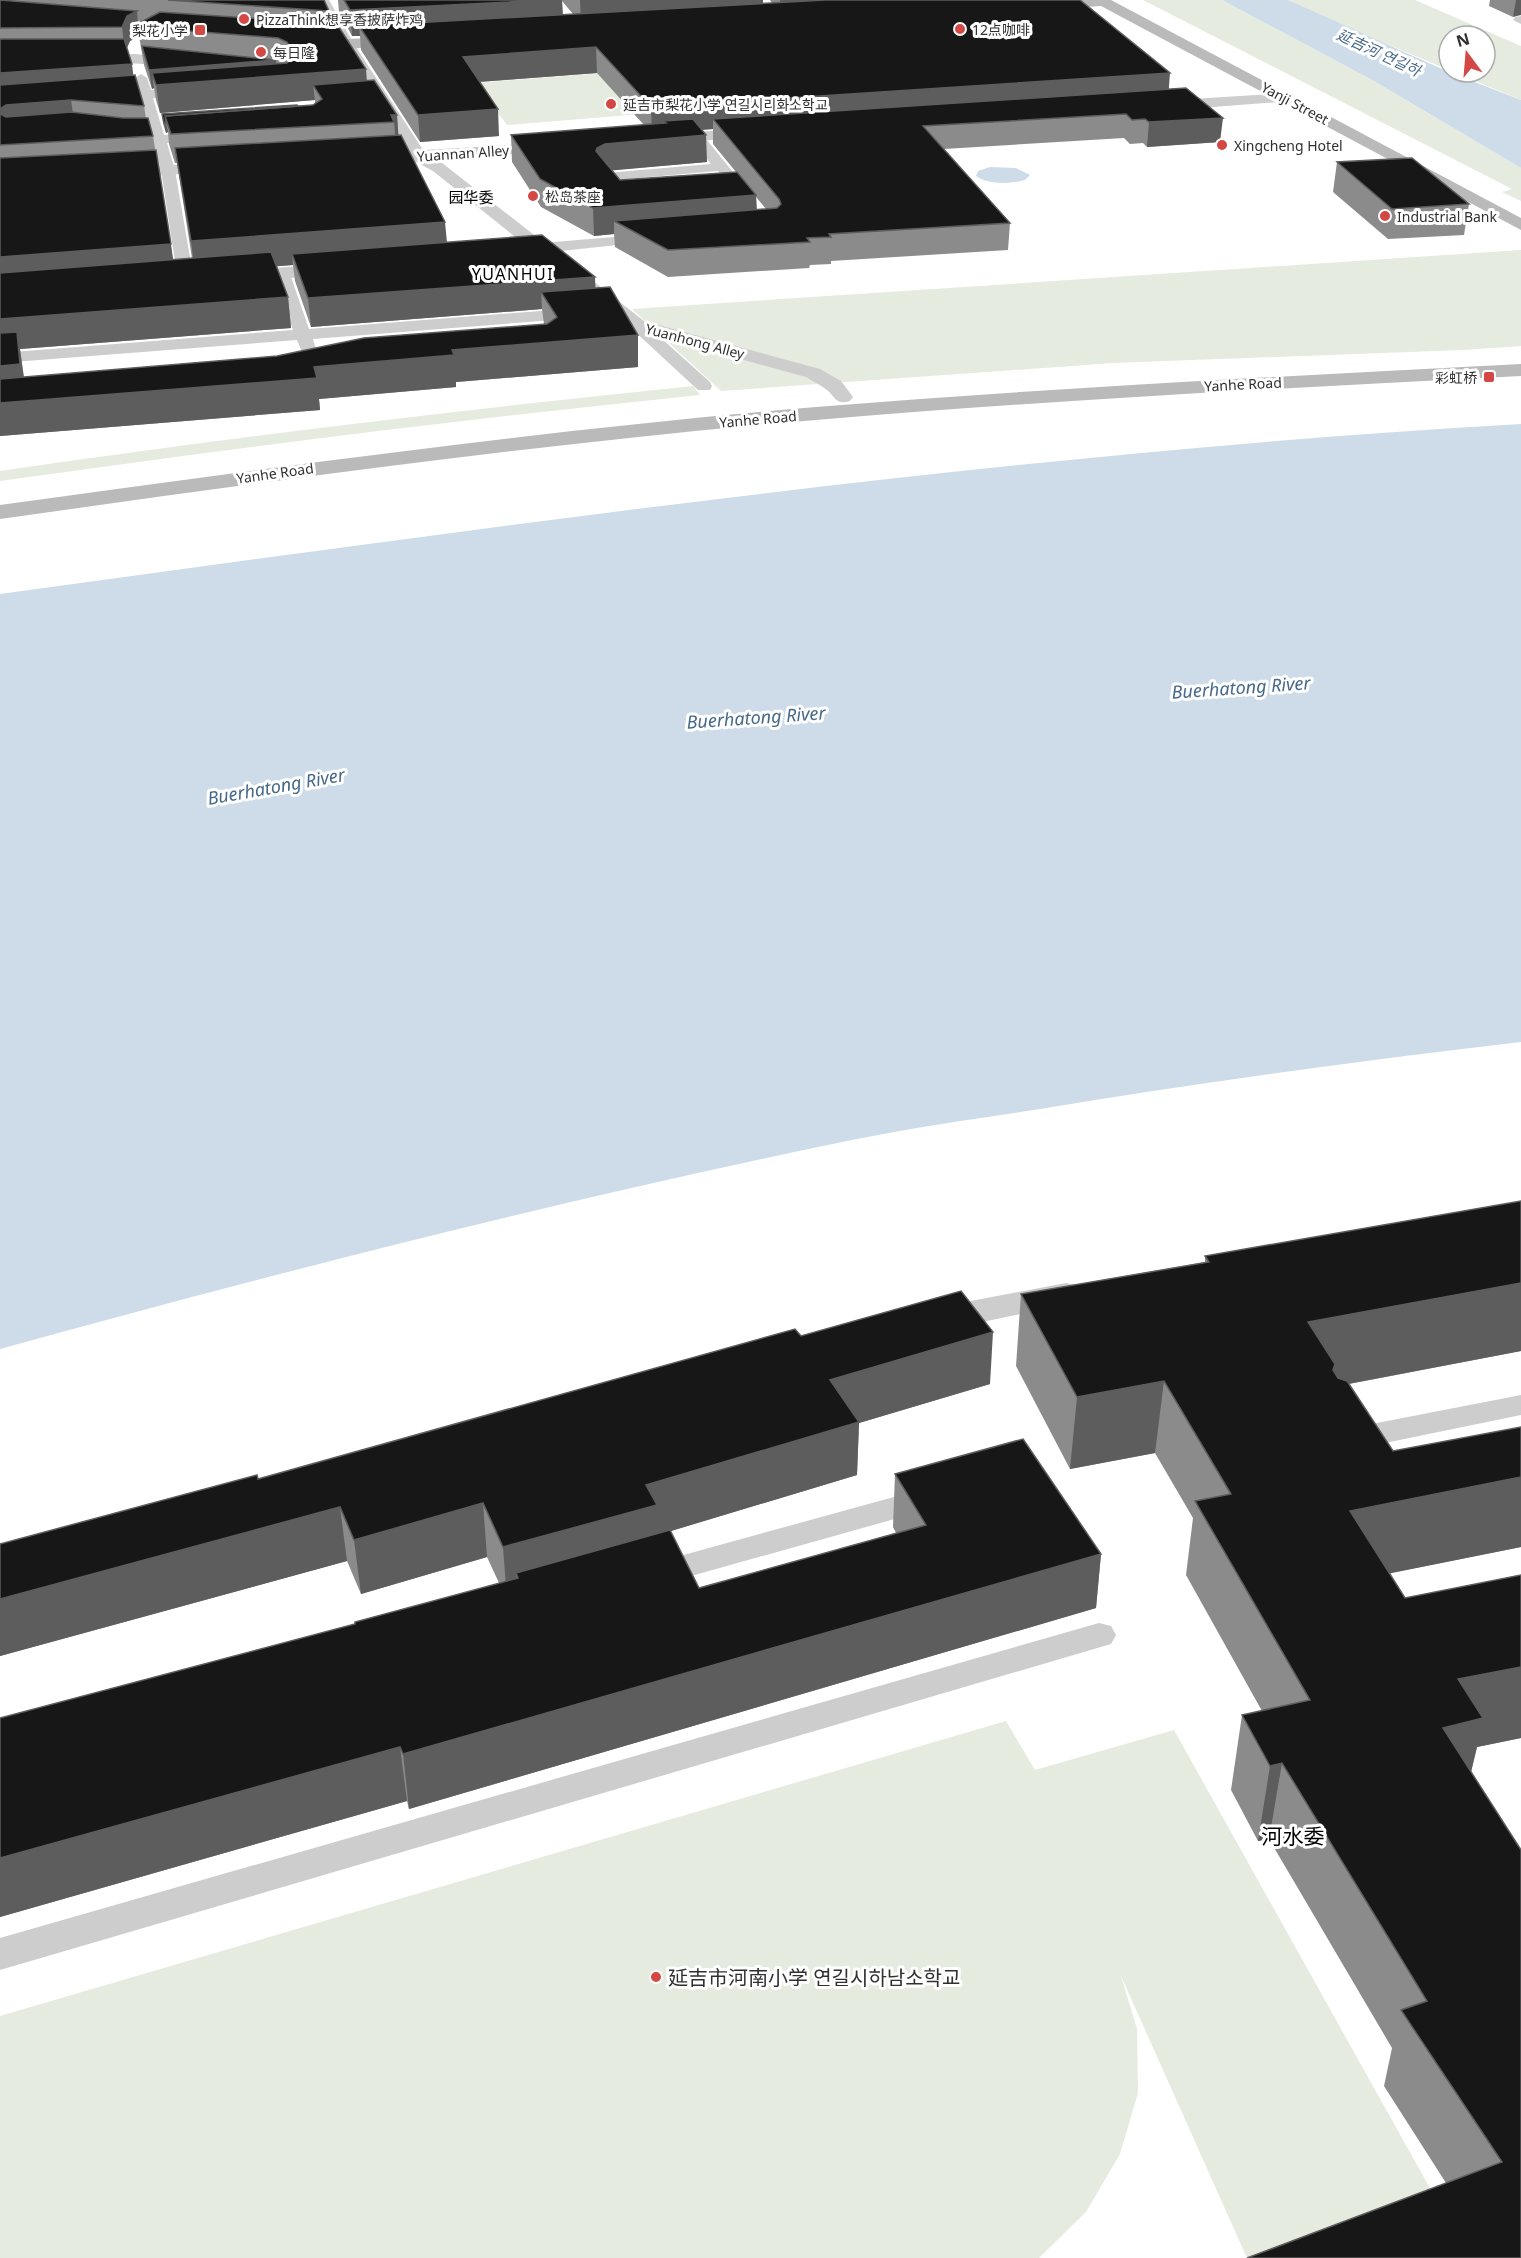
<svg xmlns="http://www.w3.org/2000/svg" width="1521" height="2258" font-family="'Noto Sans','Noto Sans SC','Noto Sans KR',sans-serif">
	<rect width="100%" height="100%" fill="#fff"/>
	<g fill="#e5ebdf">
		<path d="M1143,0H1222L1374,81L1521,168V201L1502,192L1512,189Z"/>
		<path d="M1288,0H1415L1521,46V100L1454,72H1485V36H1449V70L1346,27Z"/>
		<path d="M729,63L715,108L507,125L475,83Z"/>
		<path d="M1521,250V346L1463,350L1113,363L721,391L632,309Z"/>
		<path d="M693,386L700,395C466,419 233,448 0,481V471C230,437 461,410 693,386Z"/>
		<path d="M1006,1721L1035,1770L1174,1730L1450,2224L1247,2258L1121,1976L1137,2029L1138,2093L1120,2154L1086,2212L1039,2258H0V2016Z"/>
	</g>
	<g fill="#cedce9">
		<path d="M1222,0H1288L1449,72L1521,100V168L1374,81Z"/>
		<path d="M990,167L1016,168L1030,175L1025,180C1010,184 989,185 976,176L978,171Z"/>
		<path d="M1521,424V1042C1358,1061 1196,1083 1034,1110C975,1119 915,1127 857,1139C569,1198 283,1271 0,1349V594C506,525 1011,453 1521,424Z"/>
	</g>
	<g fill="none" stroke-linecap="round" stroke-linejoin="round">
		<g fill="#cdcdcd" fill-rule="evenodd">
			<path d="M1521,16V24L1513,20L1515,17Z"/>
			<path d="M94,54H135L179,58L185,62L179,66L90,61L88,58Z"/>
			<path d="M141,74L147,78L151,90L191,87L197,91L191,95L153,98L164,135L206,132L213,136L206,140L167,143L175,170L194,281L186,286L178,281L161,170L153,143L118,142L111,138L118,134L151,135L141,99L106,102L99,98L106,94L138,91L135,78Z"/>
			<path d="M697,133L702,134L754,198L756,201L754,204H744L718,171L616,180L628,196L621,200L616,199L599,177L606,173L711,164L690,137Z"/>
			<path d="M650,234L655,235L657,238L655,241L542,253L534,248L542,243Z"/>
			<path d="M282,269L290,274L309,329L579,308L587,313L579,318L313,339L316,349L308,354L302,352L297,340L0,363V353L293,330L274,274Z"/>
			<path d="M637,320L643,322L710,382L712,386L710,390H698L631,328L629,325Z"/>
			<path d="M1521,1395V1415L1346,1451L1335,1448L1330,1440L1335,1432L1346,1429Z"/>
			<path d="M930,1487L941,1490L946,1498L941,1506L652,1587L640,1583L635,1575L640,1567Z"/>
			<path d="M1099,1623L1111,1626L1116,1635L1111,1644L0,1970V1938Z"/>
		</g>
		<g fill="#cdcdcd" fill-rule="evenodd">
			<path d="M315,0H329L354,44L423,150L561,142L563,146L555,151L437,159L644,321L820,369L841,381L853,397L850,401C836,405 836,398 827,390C821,385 812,381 806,377L630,329L433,171L414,161L361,163L359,159L361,155L407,151L338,44Z"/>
			<path d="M1286,93L1294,98L1292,101L1160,111L1152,106L1160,101Z"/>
			<path d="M759,128L767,133L765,136L661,144L653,139L661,134Z"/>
			<path d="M223,162L229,163L232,167L229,171L116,178L110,177L107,173L110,169L116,168Z"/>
			<path d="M339,263L346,265L348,269L346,273L235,283L228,281L226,277L228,273L235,271Z"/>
			<path d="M1066,1283L1079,1286L1084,1294L1079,1302L934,1332L921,1328L916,1320L921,1312L934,1308Z"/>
		</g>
		<g fill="#bababa" fill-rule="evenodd">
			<path d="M1067,0H1111L1521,218V230L1101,6L1040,10L1033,6L1040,2Z"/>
			<path d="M306,37L346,39L405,37L412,41L405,45L346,49L301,44L299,41Z"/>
			<path d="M1521,364V376C1286,388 1051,400 816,420C543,443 271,481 0,519V505C271,468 543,430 816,407C1051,388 1286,376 1521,364Z"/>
		</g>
	</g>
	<g fill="#8b8b8b" fill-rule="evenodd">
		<path d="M0,0H324L329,11L330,24L367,81L397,115L398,135L447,242L595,288L638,335V367L456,382V387L319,399L320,410L0,436ZM139,36L144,65L152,89L154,88L156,100L160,113L315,100V104L313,105L162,114L163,124L166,133L168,132L169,144L175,163H177L192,258L173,260L153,136L146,118L144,106L133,75L127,48L130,41ZM293,265L295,281L311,327L542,309L544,324L277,356L24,377L20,349L291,328L288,297L277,266Z"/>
		<path d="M331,0H763V3H772L770,0H1080L1220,142L1147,147L1143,143L1130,144L1124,138L944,149L1010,223L1008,250L831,261V264L810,265L809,268L668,277L615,247L614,234L594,236L541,207L512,162L511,135L644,125L597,73L479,82L499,136L420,142L361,50L360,36H352L339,12L338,0ZM562,1L573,14L563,15ZM713,129V144L736,172L620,180L612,170L707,162L702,130ZM756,197L766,209L757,210Z"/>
		<path d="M1490,0H1521L1513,17L1489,6Z"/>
		<path d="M1337,162L1469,204L1464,235L1388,239L1333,192Z"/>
		<path d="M1205,1256L1521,1351L1349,1384L1393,1451L1521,1427V1547L1390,1573L1405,1598L1521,1575V1738L1477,1747L1471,1772L1521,2258L1446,2183L1384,2086L1392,2048L1269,1839L1258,1841L1231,1790L1242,1715L1262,1711L1186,1575L1193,1518L1155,1453L1070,1469L1016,1366L1021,1294L1205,1262Z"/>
		<path d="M801,1336L990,1384L859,1423L857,1475L670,1531L699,1588L896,1533L893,1527L895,1474L1101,1554L1096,1608L409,1809L407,1801L0,1917V1718L355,1624L499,1583L487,1557L361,1594L347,1561L0,1656V1544L258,1479Z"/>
	</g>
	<g fill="#5d5d5d">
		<path d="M547,0H562L563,25L359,26L360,36H352L350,10Z"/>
		<path d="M580,0H763V14L581,24Z"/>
		<path d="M780,0H886L780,13Z"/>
		<path d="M1516,0H1521V15L1513,17Z"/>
		<path d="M137,11L139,36L130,41L125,52L122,27L127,16Z"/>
		<path d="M596,47L597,73L464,83L463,57Z"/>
		<path d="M276,60L277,75L366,69L368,96L313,85L315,100L160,113L156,85L152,73L154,88L152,89L149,70Z"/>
		<path d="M132,64L135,90L0,100V73Z"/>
		<path d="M1170,73L1168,99L713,119V129L666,132V123L663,121L664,133H652L651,107Z"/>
		<path d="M71,100L75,127L0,133V109L6,105Z"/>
		<path d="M498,109L499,136L420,142L418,115Z"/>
		<path d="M391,115H397L399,143L396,144L394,122Z"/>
		<path d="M1223,118L1220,142L1147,147L1149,122Z"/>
		<path d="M166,122L168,132L166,133L164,123Z"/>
		<path d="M706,135L707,162L606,171L596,151L597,148L605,144Z"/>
		<path d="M756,195L757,223L614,221V234L594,236L593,208Z"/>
		<path d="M445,222L448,253L292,254L293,265L195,273L191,241Z"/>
		<path d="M171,244L175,274L0,288V257Z"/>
		<path d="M595,277L596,304L541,292L542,309L311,327L308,298Z"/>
		<path d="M288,297L291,328L20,349L26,396L0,399V319Z"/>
		<path d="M638,335V367L456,382V387L319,399L320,410L0,436V403L452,350Z"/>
		<path d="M1521,1283V1351L1332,1387L1308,1322Z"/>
		<path d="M993,1332L990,1384L859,1423L857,1475L658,1535L516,1573L518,1598L507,1600L503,1547L646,1485L830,1380Z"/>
		<path d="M1164,1381L1155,1453L1070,1469L1077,1397Z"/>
		<path d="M1521,1477V1547L1337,1584L1350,1511Z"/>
		<path d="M483,1503L487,1557L361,1594L354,1540Z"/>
		<path d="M340,1507L347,1561L0,1656V1599Z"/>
		<path d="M1101,1554L1096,1608L409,1809L403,1754Z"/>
		<path d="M1521,1667V1738L1477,1747L1466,1793L1443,1728L1458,1679Z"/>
		<path d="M400,1747L407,1801L0,1917V1858Z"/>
		<path d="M1282,1763L1269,1839L1258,1841L1270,1766Z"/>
	</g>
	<g fill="#171717" stroke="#5d5d5d" stroke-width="1.5">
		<path d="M0,0L137,11L127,16L122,27L0,28Z"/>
		<path d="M168,0H324L329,11Z"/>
		<path d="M344,0H547L350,10Z"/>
		<path d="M825,0H1080L1170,73L651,107L596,47L463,57L498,109L418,115L359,26Z"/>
		<path d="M160,12L337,24L366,69L156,85L152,73L287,63L295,56L287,42L278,38L138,27L139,23Z"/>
		<path d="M0,39H124L132,64L0,73Z"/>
		<path d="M142,46L276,60L149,70Z"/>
		<path d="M135,75L144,106L71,100L6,105L0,109V85Z"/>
		<path d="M374,80L397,115H391L394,122L171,134L165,116L313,105L322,99L313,85Z"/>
		<path d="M1186,88L1223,118L1149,122L1145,119L1132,120L1126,114L923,126L1010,223L829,234L831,237L807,238L810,242L668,250L614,221L777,208L781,204L779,199L713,119Z"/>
		<path d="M297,105L298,106L165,116L166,122L164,123L162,114Z"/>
		<path d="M71,112L123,118H148L153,136L0,145V114L6,117Z"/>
		<path d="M693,119L706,135L605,144L597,148L596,151L620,180L737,172L756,195L593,208L540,179L511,135L666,123L663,121Z"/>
		<path d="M401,135L445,222L191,241L175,148Z"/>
		<path d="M156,150L171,244L0,257V158Z"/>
		<path d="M1412,158L1469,204L1392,209L1337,162Z"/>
		<path d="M542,235L595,277L308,298L292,254Z"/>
		<path d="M271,252L288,297L0,319V273Z"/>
		<path d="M610,287L638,335L452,350L454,355L314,367L317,378L0,403V379L277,356L364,338L547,324L557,317L541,292Z"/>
		<path d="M17,332L20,364L0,366V333Z"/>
		<path d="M1521,1201V1283L1308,1322L1335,1364L1333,1370L1338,1378L1347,1381L1393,1451L1521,1427V1477L1350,1511L1405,1598L1521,1575V1667L1458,1679L1483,1718L1443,1728L1521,1850V2258H1247L1502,2162L1401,2010L1427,2001L1282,1763L1270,1766L1242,1715L1310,1700L1195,1501L1231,1494L1164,1381L1077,1397L1021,1294L1209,1262L1205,1256Z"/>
		<path d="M961,1291L993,1332L830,1380L859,1422L646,1485L657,1505L503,1547L483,1503L354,1540L340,1507L0,1599V1544L257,1475L258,1479L795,1329L801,1336Z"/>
		<path d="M1023,1439L1101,1554L403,1754L400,1747L0,1858V1718L355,1624V1622L518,1578L516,1573L670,1530L699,1588L926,1525L895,1474Z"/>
	</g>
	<g fill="#d34745" stroke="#fff" stroke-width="2">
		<circle cx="244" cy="19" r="6"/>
		<circle cx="960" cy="29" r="6"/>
		<rect x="194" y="24" width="12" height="12" rx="3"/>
		<circle cx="261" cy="52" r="6"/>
		<circle cx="611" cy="104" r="6"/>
		<circle cx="1222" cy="145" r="6"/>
		<circle cx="533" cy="196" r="6"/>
		<circle cx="1385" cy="216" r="6"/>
		<rect x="1483" y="371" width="12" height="12" rx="3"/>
		<circle cx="656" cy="1977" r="6"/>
	</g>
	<g text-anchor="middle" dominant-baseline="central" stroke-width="6" stroke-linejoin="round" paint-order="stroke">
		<g font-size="14" fill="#303030" stroke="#fff" text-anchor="start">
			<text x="256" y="19">PizzaThink想享香披萨炸鸡</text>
			<text x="972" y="29">12点咖啡</text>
			<text x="188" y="30" text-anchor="end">梨花小学</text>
			<text x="273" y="52">每日隆</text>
			<text x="623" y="104">延吉市梨花小学 연길시리화소학교</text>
			<text x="1234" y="145">Xingcheng Hotel</text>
			<text x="545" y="196">松岛茶座</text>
			<text x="1397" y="216">Industrial Bank</text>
			<text x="1477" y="377" text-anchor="end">彩虹桥</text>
		</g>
		<g font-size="14" fill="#303030" stroke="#fff">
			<text transform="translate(1295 103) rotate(28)">Yanji Street</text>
			<text transform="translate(463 153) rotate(-4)">Yuannan Alley</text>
			<text transform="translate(695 341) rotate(15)">Yuanhong Alley</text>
			<text transform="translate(1243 384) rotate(-3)">Yanhe Road</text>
			<text transform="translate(758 419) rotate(-5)">Yanhe Road</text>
			<text transform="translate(275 473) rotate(-8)">Yanhe Road</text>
		</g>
		<g font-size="15" font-style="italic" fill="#46698a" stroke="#fff">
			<text transform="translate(1379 52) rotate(25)">延吉河 연길하</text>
		</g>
		<g font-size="15" fill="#000" stroke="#fff">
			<text x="471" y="197">园华委</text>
		</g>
		<g font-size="16" letter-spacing="1.5" fill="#000" stroke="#fff">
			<text x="513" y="274">YUANHUI</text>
		</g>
		<g font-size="18" font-style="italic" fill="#46698a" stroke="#fff">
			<text transform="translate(1241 687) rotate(-4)">Buerhatong River</text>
			<text transform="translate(756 717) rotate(-4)">Buerhatong River</text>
			<text transform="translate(276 786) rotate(-10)">Buerhatong River</text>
		</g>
		<g font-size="20" fill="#303030" stroke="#fff" text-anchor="start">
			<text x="668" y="1977">延吉市河南小学 연길시하남소학교</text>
		</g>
		<g font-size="21" fill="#000" stroke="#fff">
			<text x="1293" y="1836">河水委</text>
		</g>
	</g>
	<g transform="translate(1467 54) rotate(344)"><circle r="28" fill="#ffffff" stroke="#acacac" stroke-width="1.5"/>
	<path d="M0-4.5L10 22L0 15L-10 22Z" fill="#d34745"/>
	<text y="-9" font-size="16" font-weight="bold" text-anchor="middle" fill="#303030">N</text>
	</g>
</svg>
